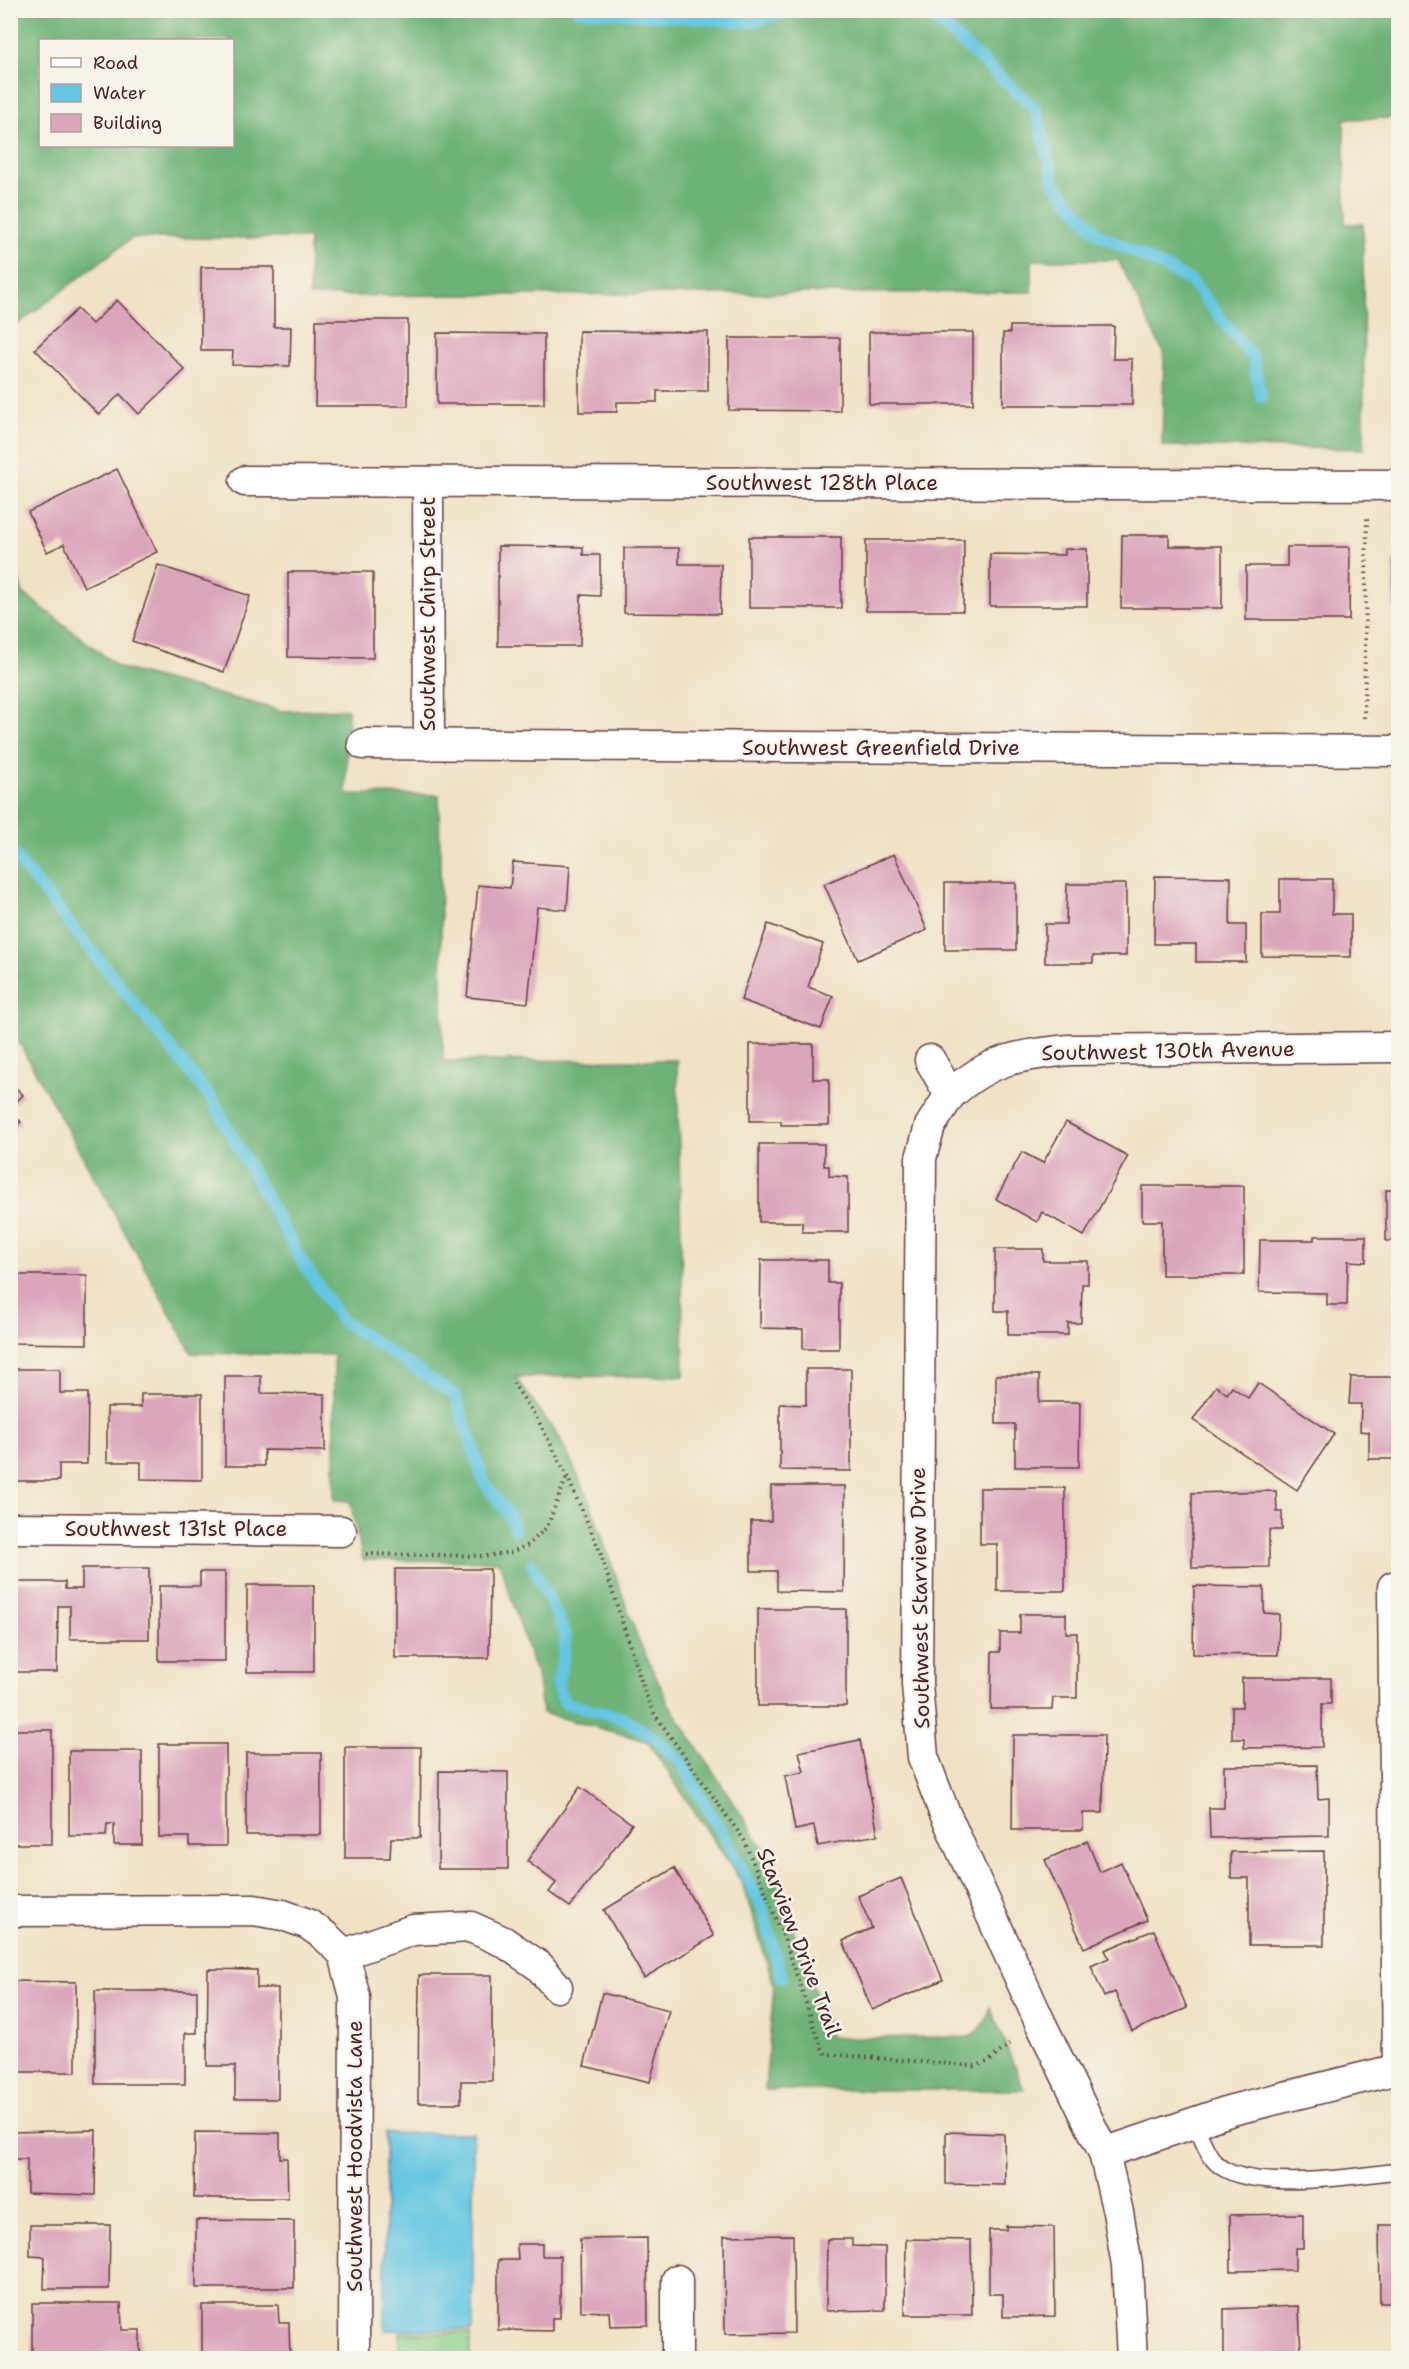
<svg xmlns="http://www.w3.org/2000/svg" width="1409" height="2369" font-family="'Shantell Sans',sans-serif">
	<rect width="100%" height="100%" fill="#f7f3e8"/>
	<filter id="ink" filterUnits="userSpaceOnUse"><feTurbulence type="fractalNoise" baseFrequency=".0167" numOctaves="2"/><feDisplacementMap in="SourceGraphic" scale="12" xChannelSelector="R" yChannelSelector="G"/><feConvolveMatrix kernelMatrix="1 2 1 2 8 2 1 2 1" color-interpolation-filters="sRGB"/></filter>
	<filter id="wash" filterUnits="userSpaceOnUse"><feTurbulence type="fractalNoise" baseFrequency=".008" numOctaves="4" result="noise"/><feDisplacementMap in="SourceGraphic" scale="24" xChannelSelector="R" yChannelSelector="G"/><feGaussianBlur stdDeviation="1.35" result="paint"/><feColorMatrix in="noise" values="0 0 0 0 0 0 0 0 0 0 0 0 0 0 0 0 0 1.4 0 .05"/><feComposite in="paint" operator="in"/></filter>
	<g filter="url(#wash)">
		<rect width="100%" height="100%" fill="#f0e2c5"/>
		<rect fill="#87cf8a" stroke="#68775a" stroke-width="1.5" x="400" y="2333" width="70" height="25"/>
		<g fill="#6db276" stroke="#5c6850" stroke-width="1.5" fill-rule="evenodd">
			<path d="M10,11H1398V118L1344,119L1345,224H1363L1364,449L1162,446L1164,354L1118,260H1032V292L309,296V238H132L11,329ZM232,40V146H40V40Z"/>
			<path d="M10,537L22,592L120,668L282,711L348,709L346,794L439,795L443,1061L677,1060L684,1376L516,1377L560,1439L588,1497L638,1639L670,1706L766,1852L831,2038L968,2037C981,2031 988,2022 990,2007L1024,2090H765L774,1985L742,1882L647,1741L542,1713L538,1680L499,1561L363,1560L350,1501L334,1500V1355L192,1353L11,1028Z"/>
		</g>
		<rect fill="#64c6e2" stroke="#577286" stroke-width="1.5" x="385" y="2133" width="88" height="197"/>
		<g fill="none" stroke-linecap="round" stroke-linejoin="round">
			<g stroke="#64c6e2" stroke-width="12">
				<path d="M577,10L751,22L794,10"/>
				<path d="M925,10L1036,109L1055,184L1097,233L1191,281L1253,358L1261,397"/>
				<path d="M10,850L211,1098L301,1260L341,1320L455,1395L484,1482L508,1514L515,1529"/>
				<path d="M532,1564L566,1635L563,1660L557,1686L565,1703L623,1718L656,1739L680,1761L729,1845L762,1907L782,1977"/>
			</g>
		</g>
		<g id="blocks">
			<g fill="#dba6bc">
				<path d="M201,267H274V327H291L290,366L232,365L233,351H201Z"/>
				<path d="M117,300L185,370L139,414L120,394L99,415L35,349L77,309L92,324Z"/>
				<path d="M316,320H408V406H315Z"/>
				<path d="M1010,326H1114L1113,359H1132V405H1003V333H1010Z"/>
				<path d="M579,331L708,332V391H657V402H617V412H579Z"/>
				<rect x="869" y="332" width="104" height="72"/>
				<path d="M437,333L544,334V404H437Z"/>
				<path d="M729,338H840V411L729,410Z"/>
				<path d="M117,469L157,552L84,587L64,544L47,552L28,512Z"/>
				<path d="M1122,535H1169V546H1222V608H1121Z"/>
				<rect x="749" y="537" width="92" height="71"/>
				<path d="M866,540H964L963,611H866Z"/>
				<path d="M498,546L583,547V555H600V596L581,595L580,646H498Z"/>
				<path d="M1287,547H1350L1349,620H1246V566H1287Z"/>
				<path d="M624,548H679V564H721L720,614L624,613Z"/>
				<path d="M1065,549H1087V606H990V554L1065,555Z"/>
				<rect x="1393" y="560" width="5" height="52"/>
				<path d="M158,565L250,596L224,672L132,641Z"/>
				<path d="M288,572H373V658L288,657Z"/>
				<path d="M894,854L927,930L858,960L824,884Z"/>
				<path d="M513,862L570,866L567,910L537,907L528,1003L467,997L478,885L510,888Z"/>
				<path d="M1155,876L1231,877L1230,925H1246V962H1196V944H1154Z"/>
				<rect x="1393" y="876" width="5" height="82"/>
				<path d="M1280,879H1332V914H1351V957L1262,956V914H1280Z"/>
				<rect x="945" y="883" width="71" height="67"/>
				<path d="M1067,884H1126V956H1093V963H1045V924H1066Z"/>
				<path d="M768,924L823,944L808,987L833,996L821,1029L741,1000Z"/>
				<path d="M750,1044H813V1079H829V1125H781V1121H750Z"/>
				<path d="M10,1082L23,1095L10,1108Z"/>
				<path d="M10,1111L21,1122L10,1132Z"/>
				<path d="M1066,1122L1128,1156L1084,1236L1042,1212L1037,1222L996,1199L1022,1152L1043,1163Z"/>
				<path d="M759,1144H824V1166H829V1176L848,1177V1232H802V1222H759Z"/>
				<path d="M1142,1186H1244V1275H1162V1221H1142Z"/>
				<rect x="1386" y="1190" width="12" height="51"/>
				<path d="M1314,1236H1366V1262L1348,1261L1347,1305H1327V1293L1259,1292L1260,1240H1314Z"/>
				<path d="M995,1249H1043V1261H1088V1284H1082L1081,1323H1068V1335H1008V1311H995Z"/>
				<path d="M761,1260H828V1283H839V1349H803V1329L760,1328Z"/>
				<path d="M10,1275H87V1344L10,1343Z"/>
				<path d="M10,1369H60V1393H88L87,1464H59V1481H10Z"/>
				<path d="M806,1369H851V1471L780,1470V1404L806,1405Z"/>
				<path d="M996,1375H1039V1402H1080L1079,1467H1015V1424H996Z"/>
				<path d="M225,1376H261V1393L325,1394V1451L264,1450V1466H225Z"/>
				<path d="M1351,1377H1398V1459H1369V1432L1360,1431L1361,1404H1349Z"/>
				<path d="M1258,1383L1334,1434L1297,1490L1193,1420L1216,1386L1227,1394L1232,1387L1248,1398Z"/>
				<path d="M141,1394H202V1480L141,1479V1462H107V1407H141Z"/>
				<path d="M771,1486H845L844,1592L777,1591V1571H751V1521H771Z"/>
				<path d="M980,1488H1065V1591H997V1544H980Z"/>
				<path d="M1276,1491L1277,1512H1282V1530H1269V1567L1192,1568V1493Z"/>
				<path d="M82,1568H149V1639H70V1606H58L57,1672H10V1582H65V1589H82Z"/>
				<path d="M395,1569H490L489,1658H395Z"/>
				<path d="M200,1572H225V1661H159V1586H200Z"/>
				<rect x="247" y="1585" width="67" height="87"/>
				<path d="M1194,1586L1264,1587V1613L1279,1614L1278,1655L1193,1654Z"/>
				<rect x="758" y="1609" width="88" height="97"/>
				<path d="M1020,1614H1066V1633H1077V1698H1053L1052,1709H991L992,1652H1000V1633H1020Z"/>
				<path d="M1242,1678H1331V1704H1322V1747L1244,1748V1739H1232V1707H1242Z"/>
				<rect x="10" y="1730" width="42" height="114"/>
				<path d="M1013,1735H1104L1103,1813H1083V1830H1012Z"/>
				<path d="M860,1740L878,1835L818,1846L814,1826L795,1830L785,1776L804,1772L799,1752Z"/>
				<path d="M159,1744H226V1846H189V1837H159Z"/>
				<path d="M345,1747H421L420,1838H391L390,1858H345Z"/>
				<path d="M69,1751H142V1845H114V1824H107L106,1836H69Z"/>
				<rect x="246" y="1753" width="75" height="82"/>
				<path d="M1317,1765L1318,1799L1329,1798V1836L1210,1838L1209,1808H1224V1766Z"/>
				<path d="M439,1771L508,1772V1869H438Z"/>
				<path d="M580,1787L632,1824L570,1907L549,1892L556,1883L527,1861Z"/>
				<path d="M1087,1841L1100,1872L1121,1862L1147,1920L1084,1948L1045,1860Z"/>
				<path d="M1324,1851V1945H1249V1878H1231V1852Z"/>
				<path d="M674,1868L714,1936L644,1978L604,1910Z"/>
				<path d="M901,1878L943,1980L872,2010L843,1941L872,1928L858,1896Z"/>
				<path d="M1154,1930L1187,2008L1132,2031L1115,1992L1104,1997L1091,1966L1109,1958L1105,1950Z"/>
				<path d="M208,1969L257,1970V1988H278V2099H235V2066H207Z"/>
				<path d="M419,1975H492V2081H461V2103H418Z"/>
				<path d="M10,1981L76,1982V2072H10Z"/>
				<path d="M95,1991H197V2033H185V2084H95Z"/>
				<path d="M602,1993L669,2010L650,2082L584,2066Z"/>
				<path d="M96,2130L95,2195L27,2193V2159H13V2132Z"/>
				<path d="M195,2132L280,2133V2158H287L288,2198H194Z"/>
				<path d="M946,2132L1004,2134L1005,2185L946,2184Z"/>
				<path d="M1303,2214V2248H1295V2270L1231,2271L1230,2215Z"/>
				<path d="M196,2220L294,2221V2288H196Z"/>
				<path d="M30,2225H110L109,2289H44L45,2257L30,2256Z"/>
				<path d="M1379,2225H1398V2303H1380Z"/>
				<path d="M1006,2226L1054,2227L1055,2316L1003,2317V2294H989V2230H1006Z"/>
				<path d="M793,2235L794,2333L725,2334L724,2236Z"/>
				<path d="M647,2238L648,2325L610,2326L609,2312L581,2311L580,2239Z"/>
				<path d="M827,2239H852V2246L885,2247V2310L826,2311Z"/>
				<path d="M906,2239L971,2240L972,2315H905Z"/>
				<path d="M517,2244H542V2256H560V2318H552V2331L498,2330V2260H518Z"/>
				<path d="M32,2303H121L122,2330H140V2358H32Z"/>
				<path d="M202,2305H278L279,2323H289L290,2358H202Z"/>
				<path d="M1299,2306L1301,2358H1224V2309Z"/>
			</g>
		</g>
	</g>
	<g filter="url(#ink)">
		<use href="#blocks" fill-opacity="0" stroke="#633c42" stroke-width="1.5"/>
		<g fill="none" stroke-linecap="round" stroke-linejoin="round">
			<defs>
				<path id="service" d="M1194,2121C1200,2134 1206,2153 1216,2163C1247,2194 1357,2176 1398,2171"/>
				<g id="minor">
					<path d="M245,481L1398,485"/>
					<path d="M428,483L429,745"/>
					<path d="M363,744L1398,751"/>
					<path d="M930,1060L950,1095L930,1126L921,1158L917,1684L923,1757L943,1809L1039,2020L1104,2153L1118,2212L1127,2266L1132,2358"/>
					<path d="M950,1095C989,1059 1019,1055 1070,1050L1398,1047"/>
					<path d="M10,1528L341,1531"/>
					<path d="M10,1911L254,1910L283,1915L308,1924L325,1936L344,1954L355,1997L354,2358"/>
					<path d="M344,1954L413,1930L471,1927L504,1942L539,1966L557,1987"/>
					<path d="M1398,2069L1393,1587H1398"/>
					<path d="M1104,2153L1232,2110L1398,2069"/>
					<path d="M677,2358V2280"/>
				</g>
			</defs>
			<use href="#service" stroke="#633c42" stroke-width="18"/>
			<use href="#minor" stroke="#633c42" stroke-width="33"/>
			<g stroke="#633c42" stroke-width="4" stroke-dasharray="1.5 4.5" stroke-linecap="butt">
				<path d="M1364,718L1367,518"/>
				<path d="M513,1383L538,1420L567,1476L599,1549L644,1690L655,1715L744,1840L784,1938L821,2047L826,2054L975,2066L988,2062L1013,2041"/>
				<path d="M366,1554L487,1556L512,1552L528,1545L547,1527L567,1476"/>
			</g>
			<use href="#service" stroke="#fff" stroke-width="15"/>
			<use href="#minor" stroke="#fff" stroke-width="30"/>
		</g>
	</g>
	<g text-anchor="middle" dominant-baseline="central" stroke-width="5" stroke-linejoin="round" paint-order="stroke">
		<g font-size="21" fill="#4a1f2b" stroke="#f7f3e8">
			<text x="822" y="483">Southwest 128th Place</text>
			<text transform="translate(428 614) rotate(-90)">Southwest Chirp Street</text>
			<text x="881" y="748">Southwest Greenfield Drive</text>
			<text transform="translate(1168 1051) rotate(-1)">Southwest 130th Avenue</text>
			<text x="176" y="1529">Southwest 131st Place</text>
			<text transform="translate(920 1598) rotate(-91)">Southwest Starview Drive</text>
			<text transform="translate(799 1942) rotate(69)">Starview Drive Trail</text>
			<text transform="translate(355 2156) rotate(-90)">Southwest Hoodvista Lane</text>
		</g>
	</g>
	<rect width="1409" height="2369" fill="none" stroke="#f7f3e8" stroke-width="36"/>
	<rect x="39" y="39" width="195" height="108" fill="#f7f3e8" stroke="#b29e9c" stroke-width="1.5"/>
	<rect x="51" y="58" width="30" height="9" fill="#ffffff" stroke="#b29e9c" stroke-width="1.5"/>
	<text x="93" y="69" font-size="18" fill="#4a1f2b">Road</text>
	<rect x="51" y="84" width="30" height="18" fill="#64c6e2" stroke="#b29e9c" stroke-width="1.5"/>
	<text x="93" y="99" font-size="18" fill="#4a1f2b">Water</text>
	<rect x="51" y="114" width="30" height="18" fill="#dba6bc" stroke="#b29e9c" stroke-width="1.5"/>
	<text x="93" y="129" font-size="18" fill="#4a1f2b">Building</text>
</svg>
